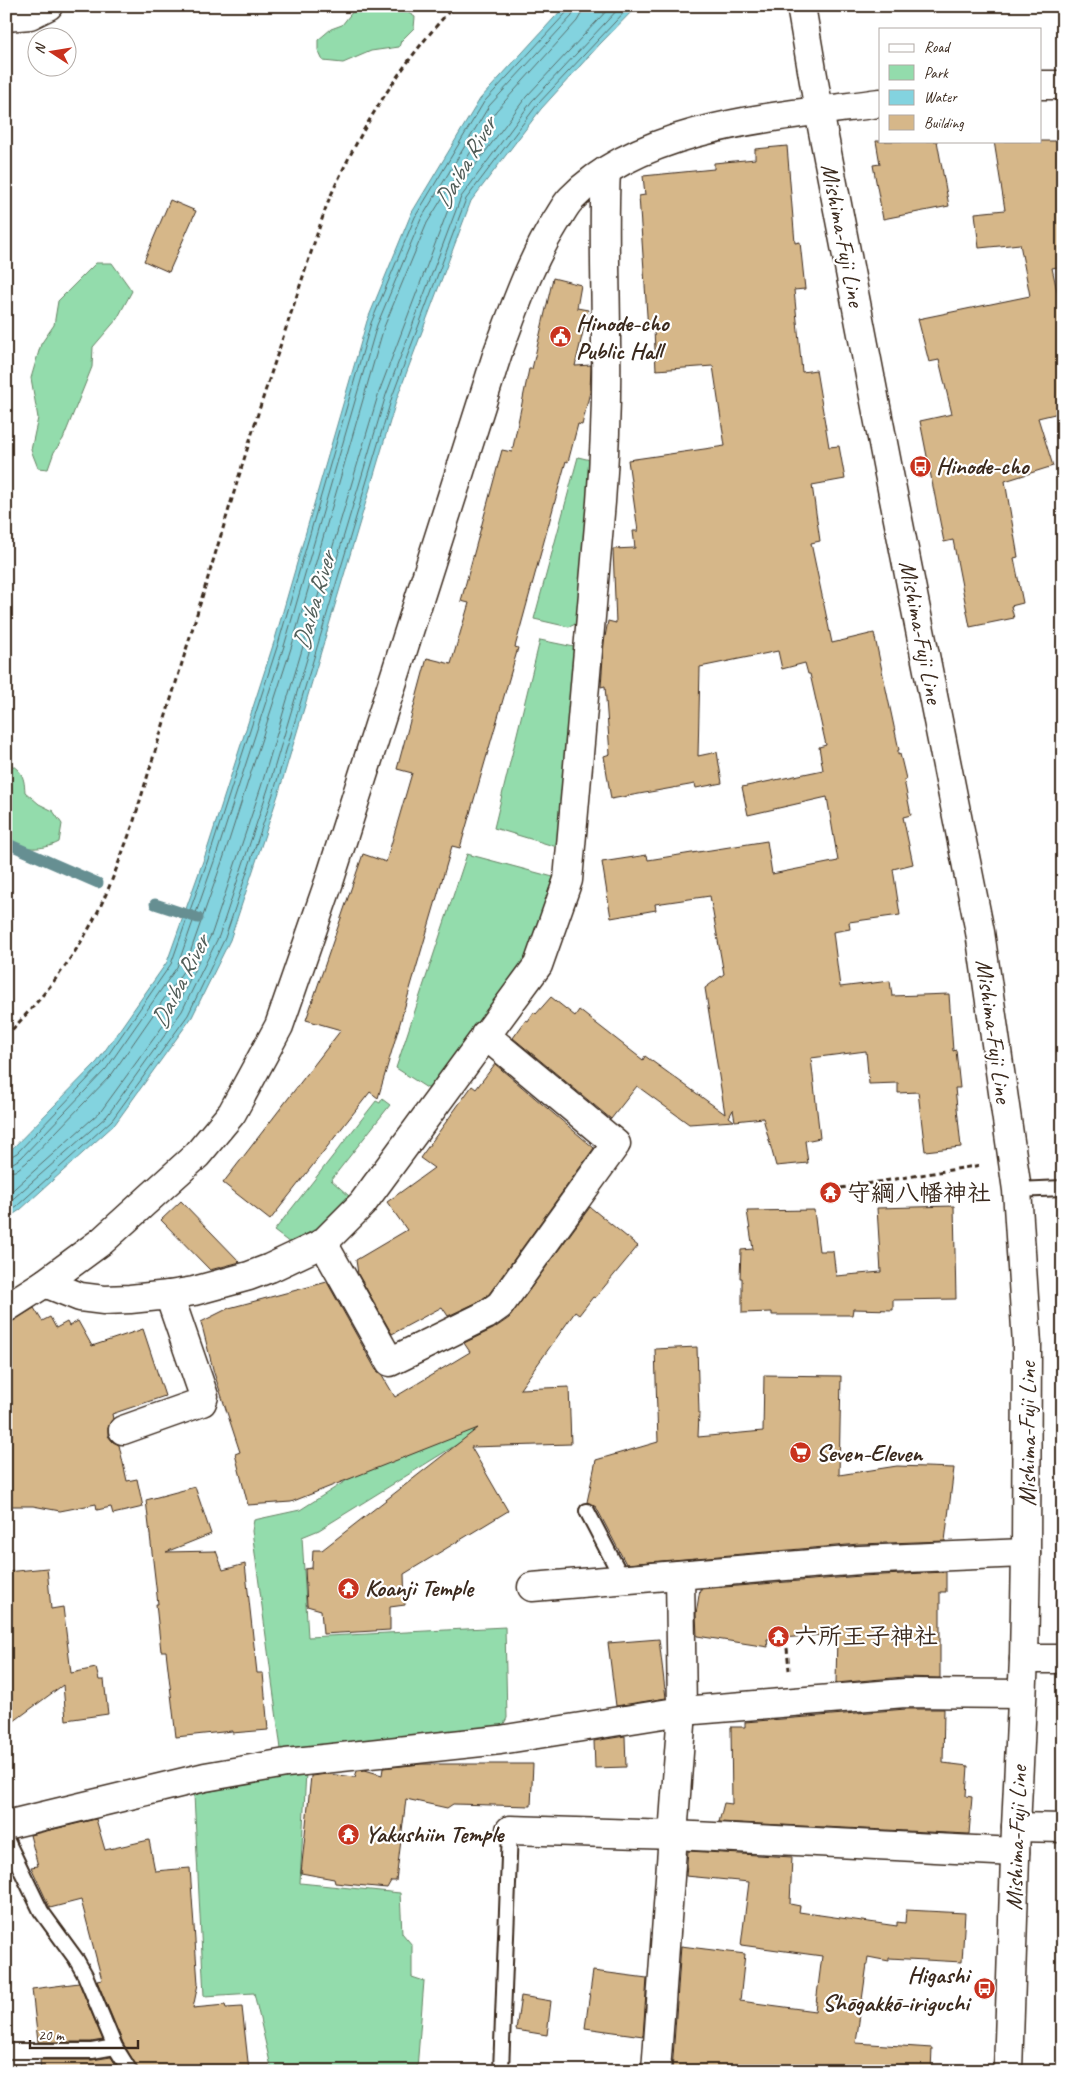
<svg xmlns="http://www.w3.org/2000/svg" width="1069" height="2077" font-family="Caveat,'Klee One',sans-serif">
	<rect width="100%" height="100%" fill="#fff"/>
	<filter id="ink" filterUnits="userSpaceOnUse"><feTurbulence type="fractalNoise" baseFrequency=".02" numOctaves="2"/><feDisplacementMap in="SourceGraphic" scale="10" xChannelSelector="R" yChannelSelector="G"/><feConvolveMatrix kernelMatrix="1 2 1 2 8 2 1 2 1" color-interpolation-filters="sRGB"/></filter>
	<g filter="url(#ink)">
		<g fill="#93dcac" stroke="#678365">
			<path d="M357,6C378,6 397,4 415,17L414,28L401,41L399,47L371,51L343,63L323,61L318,50V40L331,29L342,25Z"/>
			<path d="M96,263H112L132,291L117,319L93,347L92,367L63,439L54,452L48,469L38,468L31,450L38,418L31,378L41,344L54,325L58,301Z"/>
			<path d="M578,457L599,462L580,622L569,627L534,619Z"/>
			<path d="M540,640L579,648L557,847L494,828Z"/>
			<path d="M6,761C21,771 24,774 25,792L39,804L53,811L62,824L59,842C42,851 24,849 6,843Z"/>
			<path d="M467,854L553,877L525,964L435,1087L427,1088L396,1068Z"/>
			<path d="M382,1099L390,1105L331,1180L349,1196L321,1226L290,1243L274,1231L376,1101L380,1103Z"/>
			<path d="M470,1402L485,1427L319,1530L302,1537L308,1637L505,1627L507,1718L502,1727L281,1749L252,1531L254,1520L300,1510Z"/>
			<path d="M306,1772L300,1883L400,1893L402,1933L412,1945V1977L424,1981L417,2069L272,2071L254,1993L204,1996L194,1795L289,1773Z"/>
		</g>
		<path fill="#83d3df" stroke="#668f92" d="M565,6H637L600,44L541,109L471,201L397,398L279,792L230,940L192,1017L115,1124L20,1210L6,1219V1155L97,1062L167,962L207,850L275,639L367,321L411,214L480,99Z"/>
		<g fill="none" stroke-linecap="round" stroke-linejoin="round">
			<g stroke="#586e6b" stroke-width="1">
				<path d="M6,1159L17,1153L101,1065L171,964L211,851L279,641L371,323L415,217L484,102L567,12L569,6"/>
				<path d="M6,1165L13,1163L21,1158L106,1069L177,967L217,853L285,643L377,325L421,219L489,106L572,16L575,6"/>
				<path d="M6,1172L15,1171L26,1163L112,1074L184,970L224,856L292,645L384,327L427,223L496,111L577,21L581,14L582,6"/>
				<path d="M6,1196L101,1111L176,1008L212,933L261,787L379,392L454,194L526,97L611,6"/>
				<path d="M6,1205L107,1116L182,1011L219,936L268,789L386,395L461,197L532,101L621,6"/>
				<path d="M6,1213L17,1206L112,1120L188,1015L225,938L274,791L392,397L466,199L537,105L630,6"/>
			</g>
			<g stroke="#668f92" stroke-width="11">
				<path d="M6,843L98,883"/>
				<path d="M155,904L198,918"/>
			</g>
		</g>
		<g fill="#d6b789" stroke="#3b2a1e">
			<path d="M876,141H937L949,206L883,219L873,165L880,164Z"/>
			<path d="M994,141H1059L1063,181V266L1052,268L1063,318V412L1038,418L1053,466L1005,481L1018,557L1014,558L1023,603L1011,606L1014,618L970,627L953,540L944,542L920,421L952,414L939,360L929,362L918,319L1030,296L1020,244L979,248L975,213L1005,210Z"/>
			<path d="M787,146L795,243L800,242L805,289L794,290L802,372L816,370L829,447L839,446L845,479L812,485L820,541L811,543L832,643L874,633L899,750H898V755L900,754L906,779L904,780L911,815L903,817L913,864L893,869L900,915L849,922L850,929L833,932L840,987L890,981L892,996L949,994L953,1051L956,1050L960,1088H955L961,1147L925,1151L918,1092L898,1093V1083L869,1084L866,1051L811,1058L820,1138L805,1141L808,1163L776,1166L763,1118L735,1121L733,1110L729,1117L734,1121L689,1124L637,1086L611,1119L513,1038L526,1020L528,1021L534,1012L536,1014L551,997L575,1016L579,1010L643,1060L645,1056L725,1114L705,988L724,974L710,896L655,904L656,910L611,918L602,862L647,855L648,860L767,841L772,874L838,861L827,797L748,815L742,787L823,770L819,747L826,745L810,674H808L805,663L782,669L778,651L700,667L698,756L717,752L722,783L696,788L695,784L611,799L604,756L610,754L605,686L601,687L604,642L608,621L616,623L613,549L635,548L633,531H638L628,460L725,446L713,366L656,370L654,330H648L639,196L645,195L643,176L714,169V163L755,159V149Z"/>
			<path d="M170,200L196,211L169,272L144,261Z"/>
			<path d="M553,278L581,285L577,308L588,310L575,366L591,365L590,392L582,425L578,424L568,462L566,461L515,647L518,648L460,848L452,846L378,1098L370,1092L270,1220L223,1183L341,1030L306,1020L363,854L386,862L412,773L397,769L427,658L451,664L469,603L461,601L502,450L512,452L529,369H532Z"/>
			<path d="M495,1064L594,1148L489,1294L478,1302L448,1316L442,1307L392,1334L358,1274L356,1260L407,1230L387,1202L434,1168L420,1158L472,1086L476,1089Z"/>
			<path d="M181,1201L240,1262L210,1270L161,1220Z"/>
			<path d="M954,1206L956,1299L893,1300V1310L853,1309L852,1315H772V1312L742,1313V1278H740L741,1250L753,1249L747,1211L814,1210L819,1251H833L836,1276L881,1272L877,1208Z"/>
			<path d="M590,1207L638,1246L595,1298L593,1297L579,1315L575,1312L520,1389L569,1387L571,1444L471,1447L508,1511L404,1574L405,1605L390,1607V1630L323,1634L321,1610L307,1606L305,1569L312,1568L313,1550H322L478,1428L291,1502L248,1505L235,1454L240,1452L214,1373L201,1322L229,1308L327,1282L376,1370L382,1375L395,1397L470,1352L464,1343L493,1329L509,1318Z"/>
			<path d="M34,1308L42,1321L50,1317L56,1328L67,1322L69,1326L78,1321L92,1346L143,1329L165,1396L112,1414L113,1419L108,1428V1436L113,1442L119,1445L127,1481L137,1479L143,1507L113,1514L111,1507L97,1510L96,1504L60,1511L33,1506H6V1325Z"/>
			<path d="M697,1347L699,1413L698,1437L763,1431L764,1375L841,1376L839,1475L897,1466L954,1468L945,1541L859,1544L626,1564L596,1507L587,1502L596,1460L658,1442L655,1349Z"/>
			<path d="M195,1487L211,1534L166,1552L216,1551L223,1570L245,1564L257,1673H263L268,1730L232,1733V1731L176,1737L166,1651H161L156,1604H158L146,1500Z"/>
			<path d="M47,1568L51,1609L63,1607L71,1673L96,1668L99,1680H104L108,1714L66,1720L63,1685L6,1727V1572Z"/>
			<path d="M946,1572V1592H940V1678L904,1677L836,1683L837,1634L767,1639L768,1647L697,1636L696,1614L700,1589L861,1576Z"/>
			<path d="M659,1639L666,1698L616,1706L608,1643Z"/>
			<path d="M906,1709H944L943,1763L968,1766L966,1796L972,1797L969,1834L719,1822L724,1803L732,1804L731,1727H745V1722Z"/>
			<path d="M625,1736L626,1767L595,1768L594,1741Z"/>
			<path d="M421,1764H533L531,1806L453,1804L447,1808L406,1799L396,1881H391L387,1888L335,1883L334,1879L301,1873L311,1776L327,1774L355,1777L357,1771L365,1770L382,1775L383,1768Z"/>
			<path d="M96,1819L105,1850L149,1840L155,1871L190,1868L198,1984L193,2008L225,2005L226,2008L242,2007L249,2071H139L123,2043L97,1981L102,1980L81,1900L50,1908L31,1867L38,1866L30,1835Z"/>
			<path d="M688,1851L792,1857L790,1904L800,1906L799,1912L897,1926V1922L905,1923L906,1910L965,1913L962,1962L889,1958V1961L868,1957L856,2043L932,2048L931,2071H672L681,1946L745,1954L740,2001L815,2011L822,1956L741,1945L749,1882L686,1876Z"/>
			<path d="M593,1971L647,1978L643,2036L585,2028Z"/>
			<path d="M79,1983L103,2040L91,2042H38L32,1989Z"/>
			<path d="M521,1996L551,2001L547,2035L516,2030Z"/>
			<path d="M111,2057L120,2071H41L40,2060H92Z"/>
		</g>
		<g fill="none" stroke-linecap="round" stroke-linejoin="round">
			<defs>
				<g id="service">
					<path d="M1017,1190L1063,1188"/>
					<path d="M587,1511L623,1580"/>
					<path d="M6,1839L41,1911L76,1959L85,1975L115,2047L130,2071"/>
					<path d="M6,2051H92L115,2047"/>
					<path d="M501,2071L510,1830"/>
				</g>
				<g id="minor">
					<path d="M6,17L30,15L48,6"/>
					<path d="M1040,85H1063"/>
					<path d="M323,1243L390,1362L486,1315L500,1305L616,1144L485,1035"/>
					<path d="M45,1283L80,1297L104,1300L130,1299L169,1295L194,1291L249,1276L270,1268L323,1243L362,1204L538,965L568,880L601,502C605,449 607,396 606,342C606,285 603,228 606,171"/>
					<path d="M6,1308L45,1283L102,1241L197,1155L232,1113L279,1026L329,882L498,352C515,307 530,262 556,221C561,214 565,205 571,199C643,124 783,116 880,103"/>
					<path d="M123,1430L202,1402L204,1396L169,1295"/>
					<path d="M532,1587L860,1560L1026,1553"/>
					<path d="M1024,1659H1063"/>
					<path d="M6,1825L205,1777L286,1763L500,1740L682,1711L905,1693L1022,1694"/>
					<path d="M1016,1827L1063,1828"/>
					<path d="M510,1830L674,1835L1015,1852"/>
					<path d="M656,2071L682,1711L680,1575"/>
				</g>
				<path id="primary" d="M801,6L819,111L888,469L980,932L1017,1190L1027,1344L1026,1553L1024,1659L1016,1827L1008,2071"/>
			</defs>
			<use href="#service" stroke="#3b2a1e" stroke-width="18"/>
			<use href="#minor" stroke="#3b2a1e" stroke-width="31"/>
			<use href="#primary" stroke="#3b2a1e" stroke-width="31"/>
			<g stroke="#3b2a1e" stroke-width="3" stroke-dasharray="5 4" stroke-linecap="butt">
				<path d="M6,1036C43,998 78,954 101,905C113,880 122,853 132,827L260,407L327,204C360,129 398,67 454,6"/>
				<path d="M823,1191L981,1165"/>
				<path d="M787,1648L789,1670"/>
			</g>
			<use href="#service" stroke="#fff" stroke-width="14"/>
			<use href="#minor" stroke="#fff" stroke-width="28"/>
			<use href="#primary" stroke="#fff" stroke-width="28"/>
		</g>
	</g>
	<defs>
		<symbol id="civic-disc" viewBox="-11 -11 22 22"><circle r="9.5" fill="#c8321e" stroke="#fff"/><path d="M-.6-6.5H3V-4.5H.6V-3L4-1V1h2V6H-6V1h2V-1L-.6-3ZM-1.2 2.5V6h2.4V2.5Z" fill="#fff"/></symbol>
		<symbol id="bus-disc" viewBox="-11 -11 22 22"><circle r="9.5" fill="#c8321e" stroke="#fff"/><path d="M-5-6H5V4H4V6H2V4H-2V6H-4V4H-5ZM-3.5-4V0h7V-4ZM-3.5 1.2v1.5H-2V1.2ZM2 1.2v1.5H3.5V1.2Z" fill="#fff"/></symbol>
		<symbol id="temple-disc" viewBox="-11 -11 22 22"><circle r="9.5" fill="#c8321e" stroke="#fff"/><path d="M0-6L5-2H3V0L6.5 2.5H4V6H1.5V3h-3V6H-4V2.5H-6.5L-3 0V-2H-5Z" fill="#fff"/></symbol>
		<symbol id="supermarket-disc" viewBox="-11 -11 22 22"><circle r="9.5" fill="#c8321e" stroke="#fff"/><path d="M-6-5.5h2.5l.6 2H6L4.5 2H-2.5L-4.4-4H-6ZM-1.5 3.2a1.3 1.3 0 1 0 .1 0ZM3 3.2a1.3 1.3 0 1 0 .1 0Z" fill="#fff"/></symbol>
	</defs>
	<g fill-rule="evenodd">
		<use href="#civic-disc" x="548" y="324" width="25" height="25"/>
		<use href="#bus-disc" x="908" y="454" width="25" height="25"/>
		<use href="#temple-disc" x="818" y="1180" width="25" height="25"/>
		<use href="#supermarket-disc" x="788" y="1440" width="25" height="25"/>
		<use href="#temple-disc" x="336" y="1576" width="25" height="25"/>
		<use href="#temple-disc" x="766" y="1624" width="25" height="25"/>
		<use href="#temple-disc" x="336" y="1822" width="25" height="25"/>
		<use href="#bus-disc" x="972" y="1976" width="25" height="25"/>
	</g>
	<g text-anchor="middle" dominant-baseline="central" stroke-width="4.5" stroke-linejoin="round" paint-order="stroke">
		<g font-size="24" fill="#3b2a1e" stroke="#fff">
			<text transform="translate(843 235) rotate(79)">Mishima-Fuji Line</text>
			<text transform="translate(921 632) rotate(79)">Mishima-Fuji Line</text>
			<text transform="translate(994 1031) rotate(82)">Mishima-Fuji Line</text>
			<text transform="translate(1027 1434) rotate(-90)">Mishima-Fuji Line</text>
			<text transform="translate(1016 1838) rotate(-88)">Mishima-Fuji Line</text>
		</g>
		<g font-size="24" font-weight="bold" fill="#3b2a1e" stroke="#fff" text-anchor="start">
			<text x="576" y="323">Hinode-cho<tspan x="576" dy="28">Public Hall</tspan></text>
			<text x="936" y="466">Hinode-cho</text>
			<text x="847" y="1193">守綱八幡神社</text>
			<text x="816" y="1453">Seven-Eleven</text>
			<text x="365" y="1588">Koanji Temple</text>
			<text x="794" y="1636">六所王子神社</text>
			<text x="365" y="1834">Yakushiin Temple</text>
			<text x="969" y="1975" text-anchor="end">Higashi<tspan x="969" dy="28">Shōgakkō-iriguchi</tspan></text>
		</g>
		<g font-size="25" font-style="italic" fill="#515d58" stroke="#fff">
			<text transform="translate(465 163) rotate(-60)">Daiba River</text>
			<text transform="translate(314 601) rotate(-74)">Daiba River</text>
			<text transform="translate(180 982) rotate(-63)">Daiba River</text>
		</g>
	</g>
	<rect width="1069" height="2077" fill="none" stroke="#fff" stroke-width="25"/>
	<rect x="12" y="12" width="1044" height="2052" fill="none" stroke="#3b2a1e" stroke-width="2" filter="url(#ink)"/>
	<rect x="879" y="28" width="162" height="115" fill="#ffffff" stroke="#b1aaa5"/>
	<rect x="889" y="44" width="25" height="8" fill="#ffffff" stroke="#b1aaa5"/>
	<text x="924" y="52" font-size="15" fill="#3b2a1e">Road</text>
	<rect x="889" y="65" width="25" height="15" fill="#93dcac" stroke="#b1aaa5"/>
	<text x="924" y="78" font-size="15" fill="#3b2a1e">Park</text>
	<rect x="889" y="90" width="25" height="15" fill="#83d3df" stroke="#b1aaa5"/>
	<text x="924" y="102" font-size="15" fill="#3b2a1e">Water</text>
	<rect x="889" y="115" width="25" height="15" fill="#d6b789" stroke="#b1aaa5"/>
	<text x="924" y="128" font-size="15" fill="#3b2a1e">Building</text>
	<g transform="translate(52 52) rotate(282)"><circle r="24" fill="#ffffff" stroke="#b1aaa5"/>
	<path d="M0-4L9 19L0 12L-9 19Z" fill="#c8321e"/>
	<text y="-8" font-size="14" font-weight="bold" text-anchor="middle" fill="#3b2a1e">N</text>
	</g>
	<path d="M30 2040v8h108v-8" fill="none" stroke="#3b2a1e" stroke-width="2.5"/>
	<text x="38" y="2040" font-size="15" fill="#3b2a1e" stroke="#ffffff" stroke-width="4" paint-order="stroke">20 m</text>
</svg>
